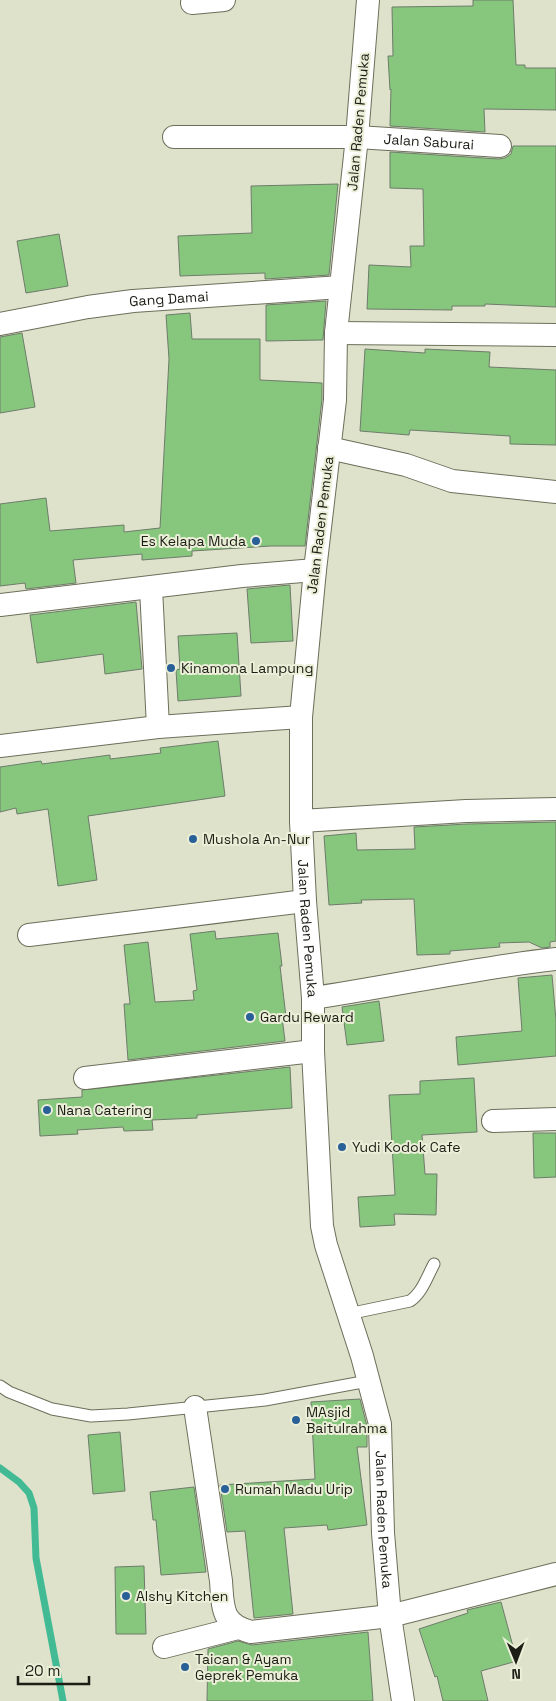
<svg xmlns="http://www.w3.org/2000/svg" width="556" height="1701" font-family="'Space Grotesk',sans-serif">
	<rect width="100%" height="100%" fill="#dee2cb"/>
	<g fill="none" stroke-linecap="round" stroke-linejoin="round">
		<path stroke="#42bb95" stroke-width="7" d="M0,1468L19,1482L29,1493L34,1508L36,1558L63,1701"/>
	</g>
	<g fill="#87c67d" stroke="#6e7c6b">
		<path d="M473,0H513L516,65H525V68H556V110L484,109L485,132L390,126L391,89L390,90L388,56H393L392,7L473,6Z"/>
		<path d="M513,146H556V307L485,304V306H452V310L367,309L369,265L411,267L410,246H424L423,189L390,188V152L499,159L505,158L511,154Z"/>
		<path d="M338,184L329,275L265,279V273L180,276L178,236L252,233L251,186Z"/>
		<path d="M59,234L68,286L26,293L17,241Z"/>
		<path d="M326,301L323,340L266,341V305Z"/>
		<path d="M190,313L192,339H260V380L322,383V399L305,546H271L192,551V556L142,560V554L73,560L76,583L26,589L25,583L0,586V504L46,498L50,531L124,525V532L160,528L169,359L166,315Z"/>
		<path d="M22,333L35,407L0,413V337Z"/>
		<path d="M365,349L425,353V349L490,352L489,367L556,370V445L510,444V436L410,430L409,435L360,431Z"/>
		<path d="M290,585L293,641L251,643L247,589Z"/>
		<path d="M136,602L142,669L105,674L103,654L37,663L30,615Z"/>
		<path d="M237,633L241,696L178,701L176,670L180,669L178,636Z"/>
		<path d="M218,741L225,796L88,816L97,880L58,886L48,809L17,814L16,808L0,812V767L41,761L42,764L110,755V759L161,753L160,748Z"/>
		<path d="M556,822V941L550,942V947L542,948L529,942L499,943L500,947L450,951V954L417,955L414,899L361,900L362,903L329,905L324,836L356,833L357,850L415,849L414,827L467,824Z"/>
		<path d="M215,931L216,939L278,933L282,966H280L286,1017H282L285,1041L128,1060L124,1004H130L124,945L148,942L155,1002L194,1000L193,991L197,990L190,934Z"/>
		<path d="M552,975L556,1020V1056L458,1065L456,1037L522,1031L518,978Z"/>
		<path d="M379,1001L384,1041L347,1045L342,1007Z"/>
		<path d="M290,1067L292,1108L197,1115V1118L152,1120L153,1130L124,1131L123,1127L77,1130L78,1134L40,1136L38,1100L82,1097V1090Z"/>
		<path d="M474,1078L477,1132L422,1135L425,1174H437L436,1215L394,1214L395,1225L360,1227L358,1197L395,1195L389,1095L420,1094V1081Z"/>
		<path d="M533,1133H556V1177L534,1178Z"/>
		<path d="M360,1399L367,1426V1447H357L367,1525L328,1530L327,1525L284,1528L293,1614L254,1618L245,1531L227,1532L220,1485L315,1479L311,1402Z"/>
		<path d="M120,1432L125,1491L93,1494L88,1435Z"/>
		<path d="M194,1487L206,1572L161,1575L156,1520H153L150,1492Z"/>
		<path d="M144,1566L146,1634H116L115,1567Z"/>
		<path d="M501,1602L517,1661L481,1671L488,1701H443L437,1676L435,1677L419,1629L468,1613L467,1610Z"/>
		<path d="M368,1632L373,1701H207L208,1649L238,1641L252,1645Z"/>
	</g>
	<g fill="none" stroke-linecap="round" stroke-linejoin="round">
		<defs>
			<g id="lane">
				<path d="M348,1314L410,1301C422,1293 427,1277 434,1264"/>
				<path d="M0,1386L9,1392L52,1409L91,1416L128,1414L265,1400L368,1381"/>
			</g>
			<g id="street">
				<path id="s1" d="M368,0L357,137L336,333L335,400L315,570L301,717V821L305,901L313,998V1051L322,1226L326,1245L362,1356L380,1424L383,1533L390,1616L403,1701"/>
				<path d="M192,3L224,0"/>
				<path id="s2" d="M174,137H357L500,146"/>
				<path id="s3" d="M0,324L88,307L133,301L341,287"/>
				<path d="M336,333L556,335"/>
				<path d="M329,448L406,465L452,481L556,492"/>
				<path d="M151,588L158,727"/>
				<path d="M0,605L242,576L315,570"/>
				<path d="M0,746L158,727L301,717"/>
				<path d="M301,821L466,811L556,809"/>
				<path d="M29,935L305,901"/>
				<path d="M313,998C394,986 474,968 556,959"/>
				<path d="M85,1078L313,1051"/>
				<path d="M493,1121L556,1119"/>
				<path d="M195,1407L221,1581C223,1608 221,1624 251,1632L390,1616L556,1574"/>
				<path d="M164,1647L238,1628"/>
			</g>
		</defs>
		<use href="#lane" stroke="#6c6f5a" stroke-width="13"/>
		<use href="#street" stroke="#6c6f5a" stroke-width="24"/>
		<use href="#lane" stroke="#fff" stroke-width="11"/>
		<use href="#street" stroke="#fff" stroke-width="22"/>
	</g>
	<g fill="#296098" stroke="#ebefd8" stroke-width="2">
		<circle cx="256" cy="541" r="5"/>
		<circle cx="171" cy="668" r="5"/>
		<circle cx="193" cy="839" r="5"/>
		<circle cx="250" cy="1017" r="5"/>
		<circle cx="47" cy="1110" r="5"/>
		<circle cx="342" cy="1147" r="5"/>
		<circle cx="296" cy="1420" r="5"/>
		<circle cx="225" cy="1489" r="5"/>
		<circle cx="126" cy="1596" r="5"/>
		<circle cx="185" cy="1667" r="5"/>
	</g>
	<g text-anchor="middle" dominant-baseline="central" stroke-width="4" stroke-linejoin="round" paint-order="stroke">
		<g font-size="14" fill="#1c1e15" stroke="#ebefd8">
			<text transform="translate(358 122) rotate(-85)">Jalan Raden Pemuka</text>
			<text stroke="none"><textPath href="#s2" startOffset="255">Jalan Saburai</textPath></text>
			<text stroke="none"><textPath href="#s3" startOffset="171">Gang Damai</textPath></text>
			<text transform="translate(320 525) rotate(-83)">Jalan Raden Pemuka</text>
			<text stroke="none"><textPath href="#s1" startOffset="932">Jalan Raden Pemuka</textPath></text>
			<text stroke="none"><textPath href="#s1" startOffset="1532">Jalan Raden Pemuka</textPath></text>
		</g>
		<g font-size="14" fill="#1c1e15" stroke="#ebefd8" text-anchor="start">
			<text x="246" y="541" text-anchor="end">Es Kelapa Muda</text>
			<text x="181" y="668">Kinamona Lampung</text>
			<text x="203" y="839">Mushola An-Nur</text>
			<text x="260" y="1017">Gardu Reward</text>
			<text x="57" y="1110">Nana Catering</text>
			<text x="352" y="1147">Yudi Kodok Cafe</text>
			<text x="306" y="1412">MAsjid<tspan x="306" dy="16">Baitulrahma</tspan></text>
			<text x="235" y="1489">Rumah Madu Urip</text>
			<text x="136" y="1596">Alshy Kitchen</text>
			<text x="195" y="1659">Taican &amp; Ayam<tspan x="195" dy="16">Geprek Pemuka</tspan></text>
		</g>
	</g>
	<g transform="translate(516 1661) rotate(179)" stroke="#ebefd8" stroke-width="4" paint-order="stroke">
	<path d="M0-4L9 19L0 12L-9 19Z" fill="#1c1e15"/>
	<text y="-8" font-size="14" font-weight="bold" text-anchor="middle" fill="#1c1e15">N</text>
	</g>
	<path d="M18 1676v8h71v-8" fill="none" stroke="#1c1e15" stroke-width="2.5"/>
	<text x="25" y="1676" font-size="15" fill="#1c1e15" stroke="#ebefd8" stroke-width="4" paint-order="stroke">20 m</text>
</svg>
